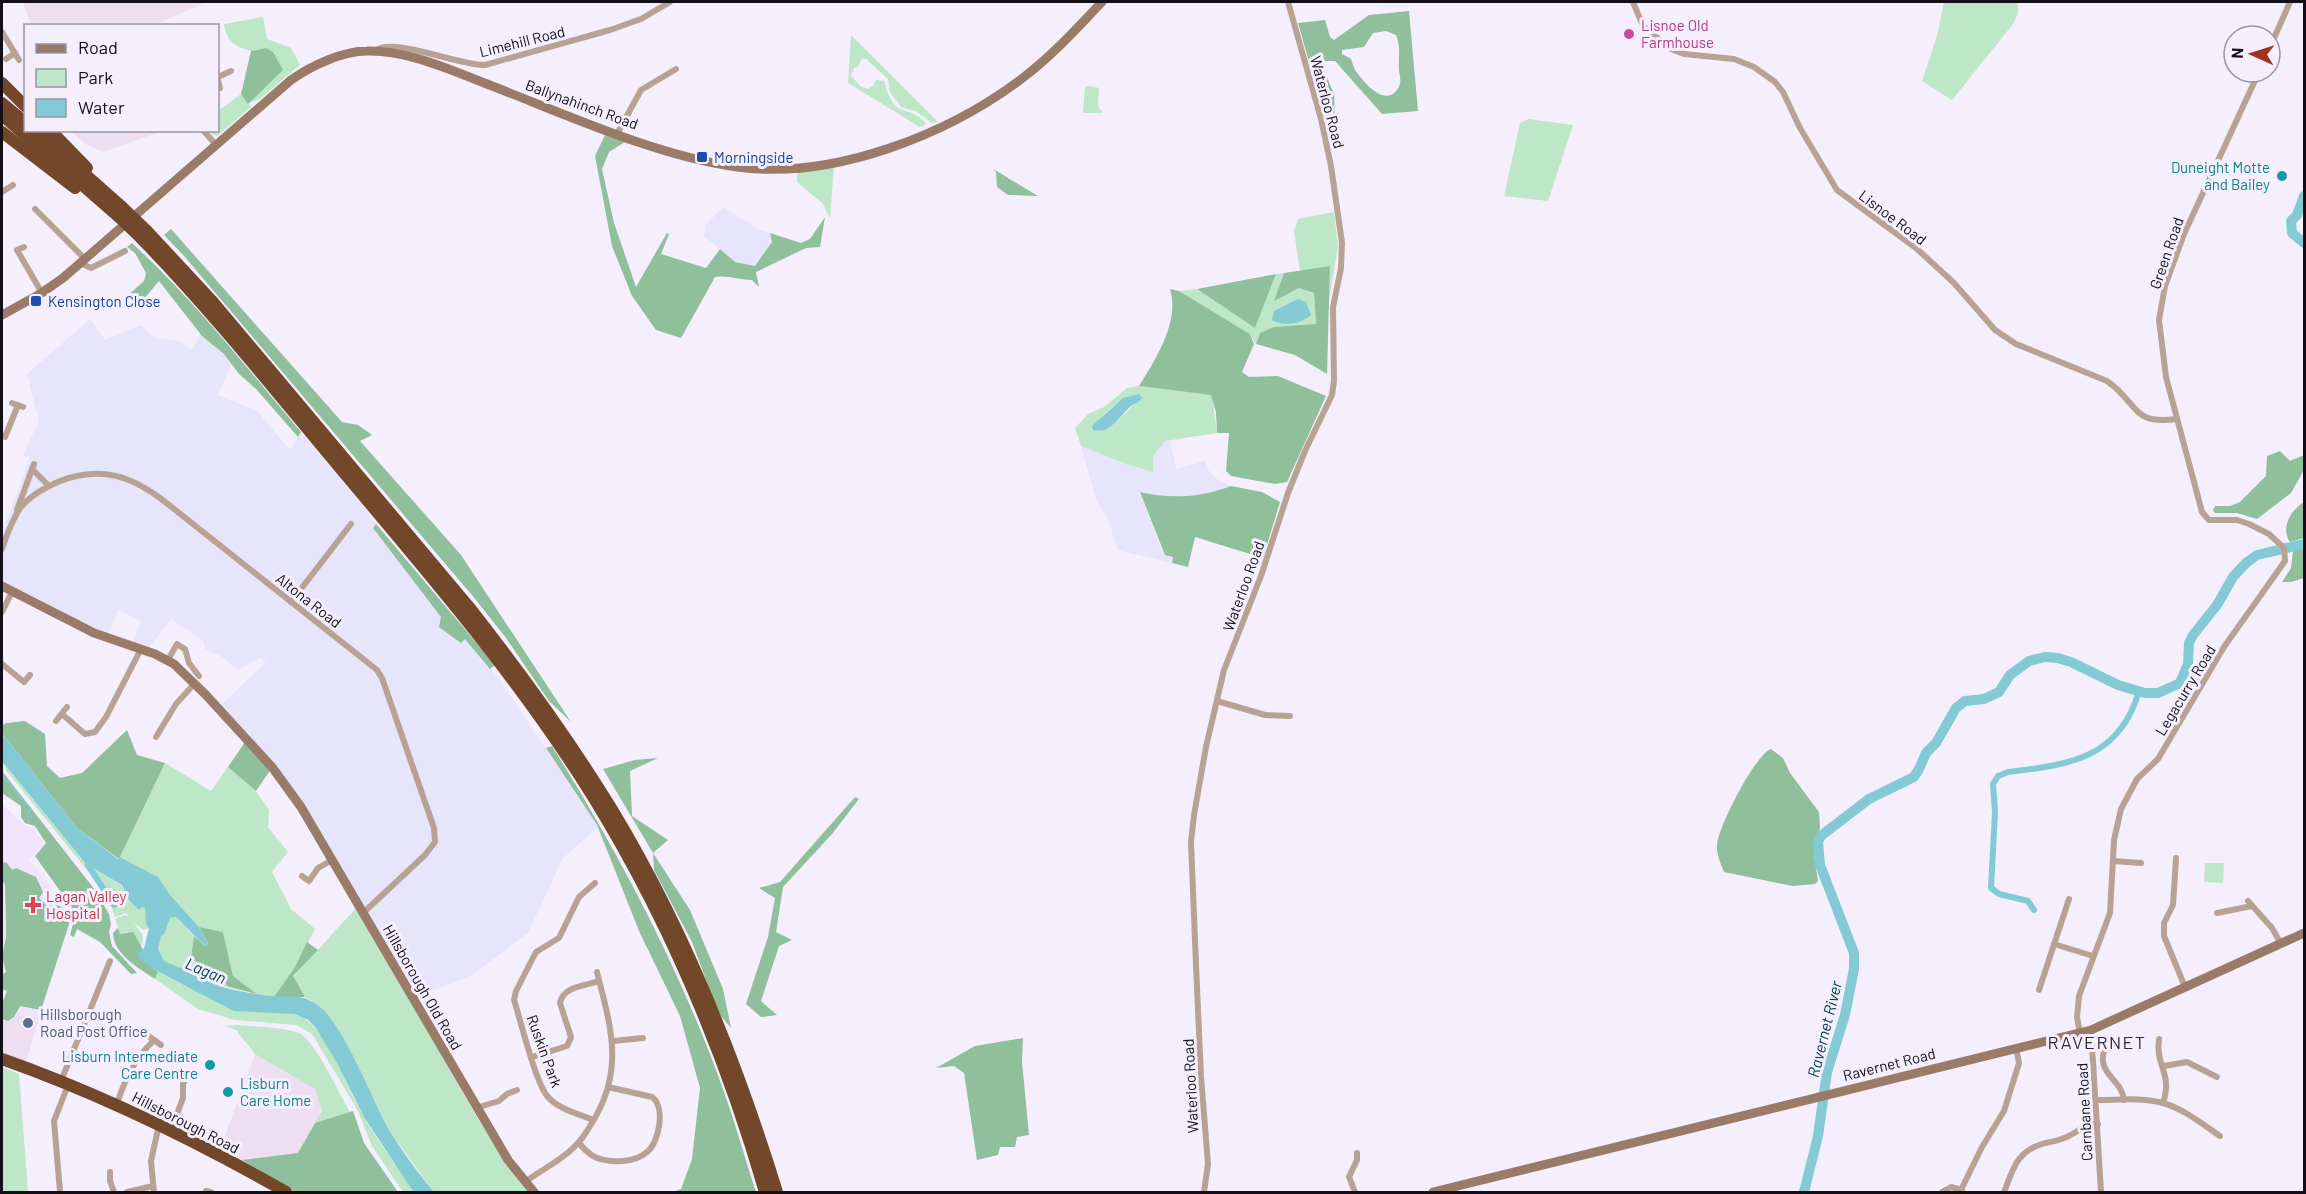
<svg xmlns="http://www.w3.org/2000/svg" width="2306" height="1194" font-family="Barlow,sans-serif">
	<rect width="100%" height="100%" fill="#f5eefd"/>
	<g fill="#eddef1">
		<path d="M23,2H207L154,25H31Z"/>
		<path d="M165,130L103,152L85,144L71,131Z"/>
		<path d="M16,1014L39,1018L26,1063L2,1055V1020L11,1021Z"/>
		<path d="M255,1054L316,1088L322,1111L298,1153L242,1160L221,1147Z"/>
	</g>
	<g fill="#e7e5fb">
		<path d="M723,207L760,230L770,233L772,242L755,267L735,262L704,236L706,225Z"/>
		<path d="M90,319L105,340L141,325L155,338L180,341L192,350L205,326L234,359L218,395L257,411L290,450L301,432L362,505L499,679L598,827L563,858L528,933L469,977L412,998L301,807L218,708L266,662L260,658L239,670L218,654H213L205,648L203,641L171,619L146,651L132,646L141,621L118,610L106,638L2,586V534L30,458L23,455L39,421L27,374Z"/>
		<path d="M1165,441H1170L1176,469L1205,461L1209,471L1217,479L1231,486L1215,492L1178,498L1140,492L1159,544L1165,555L1174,557L1172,563L1118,550L1108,520L1096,499L1081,446L1126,464L1153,472V456Z"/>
	</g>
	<path fill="#f0e3fd" d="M2,804L25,826L32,827L44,843L32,857L28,858L72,916L39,1018L17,1014L8,1022L2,1020V1002L6,992L2,990Z"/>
	<g fill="#bde7c6" fill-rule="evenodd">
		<path d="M1944,2H2017C2020,9 2017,17 2013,24L1952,100L1922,81L1937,36Z"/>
		<path d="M263,17L267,39L291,48L300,65L260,99L249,103L251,107L217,136L213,135L209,131L218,130V111L241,94L248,103L257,49L251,51C234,46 227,42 224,24Z"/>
		<path d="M851,35L938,122L932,123L917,112L901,107L890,92L888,79L866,59H862L858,67L854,68L851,76L861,87L868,89L873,86L876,80L884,81C896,123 904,101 926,123L924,126L920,127L848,83Z"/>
		<path d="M1090,86L1099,88L1098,106L1103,113H1083L1085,87Z"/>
		<path d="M1529,119L1573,125L1548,201L1504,196L1520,123Z"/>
		<path d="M834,166L830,218L823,204L797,182V171Z"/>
		<path d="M1334,212L1338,247L1329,299L1330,266L1300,271L1294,231L1298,219Z"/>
		<path d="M1284,273L1275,300L1299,288L1314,293L1316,324L1260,333L1256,344L1250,334L1179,291L1197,289L1255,328L1276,274Z"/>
		<path d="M1139,386L1212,395L1217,433L1165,441L1153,456V472L1126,464L1081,446L1075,428L1088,414L1104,407L1127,388ZM1123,398L1139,402C1124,410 1112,436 1093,430L1105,413Z"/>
		<path d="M2,761L86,864L121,885L127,894L145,907L146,924L149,928L143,930L134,923L143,935L142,945L140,946L127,932L120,934L115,919L125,915L129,916L126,913L115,917L112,909L116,904L101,879L91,875L6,770Z"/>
		<path d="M165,763L211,791L228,767L256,791L269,810L268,827L288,852L272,872L291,909L315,929L295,967L274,997L257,994L233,976L223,932L199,927L170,895L158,877L120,857Z"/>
		<path d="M2205,863H2224L2223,883L2204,882Z"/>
		<path d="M357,907L478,1119L509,1167L530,1192H434L391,1133L349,1050L333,1023L319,1006L305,997L293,977Z"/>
		<path d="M176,917L194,936L191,959L229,987C210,984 199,977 185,966L180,969L164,961L158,949L161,935L165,933L170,918Z"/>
		<path d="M158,972L182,984L297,1014C335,1036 339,1073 359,1108C375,1138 396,1165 416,1192H403L372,1146L357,1109L312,1034L296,1025L235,1020L198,1009L151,976Z"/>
		<path d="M237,1025C250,1026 294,1028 301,1034C317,1045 339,1093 350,1112L315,1123L322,1111L315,1089L255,1054L236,1030L224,1026Z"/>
		<path d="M2,1067L19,1074L28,1192H2Z"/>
	</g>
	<g fill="#8fbf9b" fill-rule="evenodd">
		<path d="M1409,11L1418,111L1382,114L1335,61H1320L1334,94L1335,117H1325L1298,23L1325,20L1330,37L1334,40L1369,15ZM1386,31L1396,35C1402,49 1397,63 1400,77C1401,82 1400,86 1397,90C1383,108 1361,79 1354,68C1353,65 1352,62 1351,59C1349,57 1345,56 1342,54V50L1364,47L1373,33Z"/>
		<path d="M266,48L273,52L283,70L248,104L241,94L251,51Z"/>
		<path d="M605,135L625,142L609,152L602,169L614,223L636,287L667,233L669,234L661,254L706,268L720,249L735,262L755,266L772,242L770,233L801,243L810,239L825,217L820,247L806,248L756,272L759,287L752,280C738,280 728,275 715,277L681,338L656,330L632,296L612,246L595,156Z"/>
		<path d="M993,169L1038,196L1008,195L997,187L996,172Z"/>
		<path d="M171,229L342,422L358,425L372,435L360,441L461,555L571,722L549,701L506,638L476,600L184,256L164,235Z"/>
		<path d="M132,243C194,300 247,368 301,432L298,437L256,389L239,374L224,354L202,336L159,281L143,300L133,306L126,297L144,281L146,273L135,253L127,247Z"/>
		<path d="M1330,266L1327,374L1295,355L1256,344L1260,333L1274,327L1316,324L1314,293L1299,288L1274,301L1284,273Z"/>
		<path d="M1276,274L1255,328L1197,289Z"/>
		<path d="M1170,289L1179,291L1250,334L1254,344L1242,372L1249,377L1278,376L1326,396L1287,482L1275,484L1231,476L1226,471L1229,433H1217L1216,412L1211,395L1139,386C1156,359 1180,321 1170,289Z"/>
		<path d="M2280,451L2290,461L2304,455V470L2291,493L2257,519L2237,513H2215L2213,510L2215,506H2230L2240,502L2266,476L2267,456Z"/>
		<path d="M1231,486L1262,492L1280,502L1263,558L1195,537L1188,567L1172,563L1173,557L1165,555L1140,492C1172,499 1200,498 1231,486Z"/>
		<path d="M2304,502V538L2290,542C2280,528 2291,510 2304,502Z"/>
		<path d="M376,524L495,665L490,669L465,639L461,643L439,627L441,617L373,528Z"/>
		<path d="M2304,547V578L2291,582H2282L2291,568L2293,551Z"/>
		<path d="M25,721L45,734L47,766L60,778L82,773L127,730L137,755L165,763L119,859L77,828L2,733V726L6,723Z"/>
		<path d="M245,742L271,769L256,791L228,767Z"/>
		<path d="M552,746C620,855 681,971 724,1092C736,1125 745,1159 756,1192H672L681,1189L692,1159L700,1088L680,1016L639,931L597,825L546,748Z"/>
		<path d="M1771,749L1783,758L1790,773L1819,812L1820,827L1814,856L1818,881L1815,884L1792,886L1724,872C1721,864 1716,854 1717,845C1718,827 1755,755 1771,749Z"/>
		<path d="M658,758L630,771L632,816L668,840L653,853L690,910L723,989L731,1028L718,1012L692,942L654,870L653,853L603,769L635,760Z"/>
		<path d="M2,771L95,890L109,914L111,924L109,932L112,946L137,973L131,974L100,942L77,929L74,937L70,935L76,913L35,856L46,843L35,826L25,823L21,817V806L2,793Z"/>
		<path d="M855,797L859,799L832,834L783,887L776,932L792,940L779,946L761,1001L777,1015L761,1017L746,1004L768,937L775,898L759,888L780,882Z"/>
		<path d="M2,862L7,863L12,870L16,868L36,877L43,892L39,898L43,902L60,906L71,918L41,1010L20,1006L14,1017L8,1021L2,1019V1004L7,991L2,989V975L6,972L2,956L6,938V922L5,885L2,880Z"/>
		<path d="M199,927L223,932L233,976L257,994L229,987L191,958L194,936L205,946L208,943Z"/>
		<path d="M118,928L120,934L133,932L142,948L145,962L158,972L155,979C140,969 113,954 113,933Z"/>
		<path d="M307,942L318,950L293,976L305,997H274L295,967Z"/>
		<path d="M1023,1038L1022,1062L1029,1135L1017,1137L1015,1147H1000L998,1155L977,1160L964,1073L954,1066L936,1068L975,1046Z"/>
		<path d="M353,1111L364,1143L398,1192H295L242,1160L298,1153L315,1123Z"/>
	</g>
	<g fill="#83cad5">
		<path d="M1298,299L1306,302L1311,315C1300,324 1285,327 1272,320L1274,311Z"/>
		<path d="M1139,394L1142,398C1138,404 1135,403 1130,407C1119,417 1110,435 1093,430L1092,426L1123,398Z"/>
		<path d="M2,733L77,828L118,859L120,857L158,877L170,895L199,927L208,943L205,946L176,917L170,918L165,933L161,936L158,949L164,961L180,968L189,966C197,986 252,994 272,996C290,998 300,993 316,1004C343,1021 373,1103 391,1133C404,1154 419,1174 434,1192H415L411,1188L364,1117L336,1061L316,1028L308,1020L295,1014L234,1011L157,971L140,960L137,953L144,948L149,928L146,924L145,908L142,907L139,910L129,900L122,885L86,864L2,761Z"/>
	</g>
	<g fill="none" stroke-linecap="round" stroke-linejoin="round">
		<path stroke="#83cad5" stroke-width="1.5" d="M2,774L31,809L28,814V822"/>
		<g stroke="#83cad5" stroke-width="6">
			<path d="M88,865L114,905"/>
			<path d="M2034,910L2028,901L1999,894L1991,888L1995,812L1993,784L1998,776L2008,772C2070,765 2120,758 2139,691"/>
		</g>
		<g stroke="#83cad5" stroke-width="10">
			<path d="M2304,196L2297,215L2291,221L2292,233L2304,243"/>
			<path d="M1804,1192L1818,1136L1827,1072L1845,1015L1854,969V953L1820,865L1818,841L1822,835L1869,799L1914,777L1919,769L1926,753L1936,743L1956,708L1965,701L1984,699L1999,692L2010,675L2029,661L2045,657L2058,658L2071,662L2118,685L2145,693H2158L2180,683L2188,664L2189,643L2193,635L2217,605L2233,577L2246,563L2257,555L2304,544"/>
		</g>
		<g stroke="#b8a294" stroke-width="6">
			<path d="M1633,2L1643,26L1671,49L1684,54L1734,59L1754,67L1775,82L1783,92L1800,128L1837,190L1916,248L1954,283L1995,330L2016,344L2107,381C2140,404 2130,425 2177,419"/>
			<path d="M2,32L19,60"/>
			<path d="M2270,47L2290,2"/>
			<path d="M375,51C392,36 460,66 485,65L610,30L641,19L670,2"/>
			<path d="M6,59L15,53"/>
			<path d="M218,77L231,71"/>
			<path d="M218,81L220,88"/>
			<path d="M203,130L216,145"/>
			<path d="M617,134L641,90L676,69"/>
			<path d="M2,192L13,185"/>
			<path d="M35,209L85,259"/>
			<path d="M24,247L17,250L42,293"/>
			<path d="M80,263L91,268L125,251"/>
			<path d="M12,403L23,407"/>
			<path d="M5,437L18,405"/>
			<path d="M32,469L49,486"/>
			<path d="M17,510L34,464"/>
			<path d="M2,549C7,535 12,519 21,507C31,495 46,487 60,481C101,466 130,475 164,501L377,670L382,678L434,828L435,842L425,855L363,913"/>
			<path d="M291,602L351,524"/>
			<path d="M2,612L12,592"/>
			<path d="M168,660L177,644L185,649L189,663L199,676"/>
			<path d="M2,664L24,682L30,675"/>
			<path d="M1217,701L1265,715L1290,716"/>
			<path d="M62,714L85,734L95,732L106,717L141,649"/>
			<path d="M56,721L67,707"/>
			<path d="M156,737L176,704L195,683"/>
			<path d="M2176,858L2173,905L2164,923V936L2185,987"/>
			<path d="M2113,861L2141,863"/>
			<path d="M302,876L309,881L318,868L332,860"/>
			<path d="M2248,901L2272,928L2281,944"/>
			<path d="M2217,913L2252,906"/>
			<path d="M2054,944L2093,956"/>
			<path d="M2039,990L2069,899"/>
			<path d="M2091,1030L2101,1192"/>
			<path d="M2080,1033L2077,1017L2079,996L2110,913L2114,840L2121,809L2137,779L2158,759L2224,647L2285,561L2284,548L2269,534L2249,524L2237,520H2209L2202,512L2166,377L2159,320L2165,286L2184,234L2259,72"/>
			<path d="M147,1035L161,1045"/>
			<path d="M2159,1039C2155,1066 2173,1073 2163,1103"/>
			<path d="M613,1041L643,1038"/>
			<path d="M2107,1043C2092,1075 2122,1077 2124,1100"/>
			<path d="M532,1057L567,1046L571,1037L560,1003C563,986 585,986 599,981"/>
			<path d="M2164,1066L2187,1062L2217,1077"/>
			<path d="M61,1081L110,961"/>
			<path d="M2097,1100C2118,1100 2142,1097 2163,1103C2184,1109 2202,1124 2220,1136"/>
			<path d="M117,1104C125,1078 135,1059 154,1040"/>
			<path d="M476,1108L499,1101L507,1094L517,1090"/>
			<path d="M593,1120C579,1114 558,1109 548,1097C535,1082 521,1021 514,1000L516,991L536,952L559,938L579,897L595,883"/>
			<path d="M171,1130L183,1098V1084L187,1075"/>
			<path d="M579,1143C584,1149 589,1155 597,1158C611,1163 635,1163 647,1152C659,1143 666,1107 652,1097L608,1087"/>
			<path d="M110,1172V1181L114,1192"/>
			<path d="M525,1182C540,1171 558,1162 571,1150C582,1141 589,1128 596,1116C624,1066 610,1024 597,972"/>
			<path d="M206,1191L211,1192"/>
			<path d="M60,1192L54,1121L68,1085"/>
			<path d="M127,1192L153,1186"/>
			<path d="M154,1192L151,1161L159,1125"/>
			<path d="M1204,1192L1208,1164L1201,1077L1196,965L1191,842L1194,815L1206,747L1224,670L1261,576L1288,493L1305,451L1332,395L1334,381L1333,307L1341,268L1342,243L1331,166L1321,119L1288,2"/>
			<path d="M1355,1192L1349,1177L1357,1160V1153"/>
			<path d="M1942,1192L1951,1187L1962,1190"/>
			<path d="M1960,1192L1982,1147L2004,1111L2019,1063L2016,1048"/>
			<path d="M2004,1192C2013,1170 2016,1152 2042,1144C2049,1142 2057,1141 2064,1138C2078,1133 2082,1124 2098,1124"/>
		</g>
		<g stroke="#9a7b67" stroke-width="9">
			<path d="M2,315L40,294L63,278L291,80C311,66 342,51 367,51C409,50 453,71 492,86C567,115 657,156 737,167C833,180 948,135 1024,77C1053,55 1077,28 1102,2"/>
			<path d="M2,586L94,633L155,654L174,664L206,695L272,767L301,807L508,1160L534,1192"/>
			<path d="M1433,1192L2091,1030L2304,933"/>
		</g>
		<g stroke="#72472a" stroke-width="12">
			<path d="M2,83L26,107"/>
			<path d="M2,103L26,123"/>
			<path d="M2,115L119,217"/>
			<path d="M35,130L122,207"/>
			<path d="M50,130L87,168"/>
			<path d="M2,132L75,188"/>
			<path d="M147,231L213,302L469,607C520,672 568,738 611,808C684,928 736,1059 777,1192"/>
			<path d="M140,237C213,312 278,394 345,474C432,577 520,680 592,795C668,918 725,1054 765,1192"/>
			<path d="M2,1059C101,1094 195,1140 286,1192"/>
		</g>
		<g stroke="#72472a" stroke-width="12">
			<path d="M122,207L147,231"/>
			<path d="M119,217L140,237"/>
		</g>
	</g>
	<circle fill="#d1479c" stroke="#f5eefd" stroke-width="2" cx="1629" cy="34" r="6"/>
	<g fill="#1a4fb4" stroke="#f5eefd" stroke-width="2">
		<rect x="696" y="151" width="12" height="12" rx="3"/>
		<rect x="30" y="295" width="12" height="12" rx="3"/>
	</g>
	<g fill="#0f9aa8" stroke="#f5eefd" stroke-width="2">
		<circle cx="2282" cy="176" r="6"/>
		<circle cx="210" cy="1065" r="6"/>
		<circle cx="228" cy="1092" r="6"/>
	</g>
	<path fill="#e0444e" stroke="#f5eefd" stroke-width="2" d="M30 896h6v6h6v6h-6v6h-6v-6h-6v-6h6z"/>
	<circle fill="#5c6f8a" stroke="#f5eefd" stroke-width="2" cx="28" cy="1023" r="6"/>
	<g text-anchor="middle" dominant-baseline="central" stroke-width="6" stroke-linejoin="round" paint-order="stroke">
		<g font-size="15" fill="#b23c85" stroke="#f5eefd" text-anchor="start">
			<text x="1641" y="25">Lisnoe Old<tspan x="1641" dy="17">Farmhouse</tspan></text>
		</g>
		<g font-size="15" fill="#130e17" stroke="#f5eefd">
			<text transform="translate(522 41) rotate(-14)">Limehill Road</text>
			<text transform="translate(1328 102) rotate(75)">Waterloo Road</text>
			<text transform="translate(582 104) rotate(20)">Ballynahinch Road</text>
			<text transform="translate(1893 217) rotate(37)">Lisnoe Road</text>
			<text transform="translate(2166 253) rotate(-71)">Green Road</text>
			<text transform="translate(1243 586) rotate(-70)">Waterloo Road</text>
			<text transform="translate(309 600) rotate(38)">Altona Road</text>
			<text transform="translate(2185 690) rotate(-59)">Legacurry Road</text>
			<text transform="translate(423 987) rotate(60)">Hillsborough Old Road</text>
			<text transform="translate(545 1051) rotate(70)">Ruskin Park</text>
			<text transform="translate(1889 1064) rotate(-14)">Ravernet Road</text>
			<text transform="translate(1190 1086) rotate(-93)">Waterloo Road</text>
			<text transform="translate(2084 1112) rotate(-93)">Carnbane Road</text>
			<text transform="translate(186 1122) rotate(27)">Hillsborough Road</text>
		</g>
		<g font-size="15" fill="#164399" stroke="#f5eefd" text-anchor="start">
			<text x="714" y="157">Morningside</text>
			<text x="48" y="301">Kensington Close</text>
		</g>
		<g font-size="15" fill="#0d838f" stroke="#f5eefd" text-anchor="end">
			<text x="2270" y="167">Duneight Motte<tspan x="2270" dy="17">and Bailey</tspan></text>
			<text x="198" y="1056">Lisburn Intermediate<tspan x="198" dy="17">Care Centre</tspan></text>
			<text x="240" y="1083" text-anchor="start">Lisburn<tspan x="240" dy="17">Care Home</tspan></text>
		</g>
		<g font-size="15" fill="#be3a42" stroke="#f5eefd" text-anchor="start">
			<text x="46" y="896">Lagan Valley<tspan x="46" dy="17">Hospital</tspan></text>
		</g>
		<g font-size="15" fill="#4e5e75" stroke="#f5eefd" text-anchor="start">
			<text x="40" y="1014">Hillsborough<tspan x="40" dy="17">Road Post Office</tspan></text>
		</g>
		<g font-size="16" font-style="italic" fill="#00444c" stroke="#f5eefd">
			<text transform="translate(206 970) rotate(23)">Lagan</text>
			<text transform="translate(1824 1029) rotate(-76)">Ravernet River</text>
		</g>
		<g font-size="18" letter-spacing="1.5" fill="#31283b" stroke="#f5eefd">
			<text x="2097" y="1042">RAVERNET</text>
		</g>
	</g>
	<rect width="2306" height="1194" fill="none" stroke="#130e17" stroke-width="6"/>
	<rect x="24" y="24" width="195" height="108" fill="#f5eefd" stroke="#9b94a1" stroke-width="1.5"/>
	<rect x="36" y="44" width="30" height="9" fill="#9a7b67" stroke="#9b94a1" stroke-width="1.5"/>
	<text x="78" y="54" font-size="18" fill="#130e17">Road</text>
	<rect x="36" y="69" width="30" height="18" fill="#bde7c6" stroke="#9b94a1" stroke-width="1.5"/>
	<text x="78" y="84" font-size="18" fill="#130e17">Park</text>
	<rect x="36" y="99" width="30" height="18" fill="#83cad5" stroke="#9b94a1" stroke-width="1.5"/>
	<text x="78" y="114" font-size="18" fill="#130e17">Water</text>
	<g transform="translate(2252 54) rotate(273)"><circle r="28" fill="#f5eefd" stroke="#9b94a1" stroke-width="1.5"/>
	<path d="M0-4.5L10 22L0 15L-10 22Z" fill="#9e351d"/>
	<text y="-9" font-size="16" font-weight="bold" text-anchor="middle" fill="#130e17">N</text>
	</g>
</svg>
